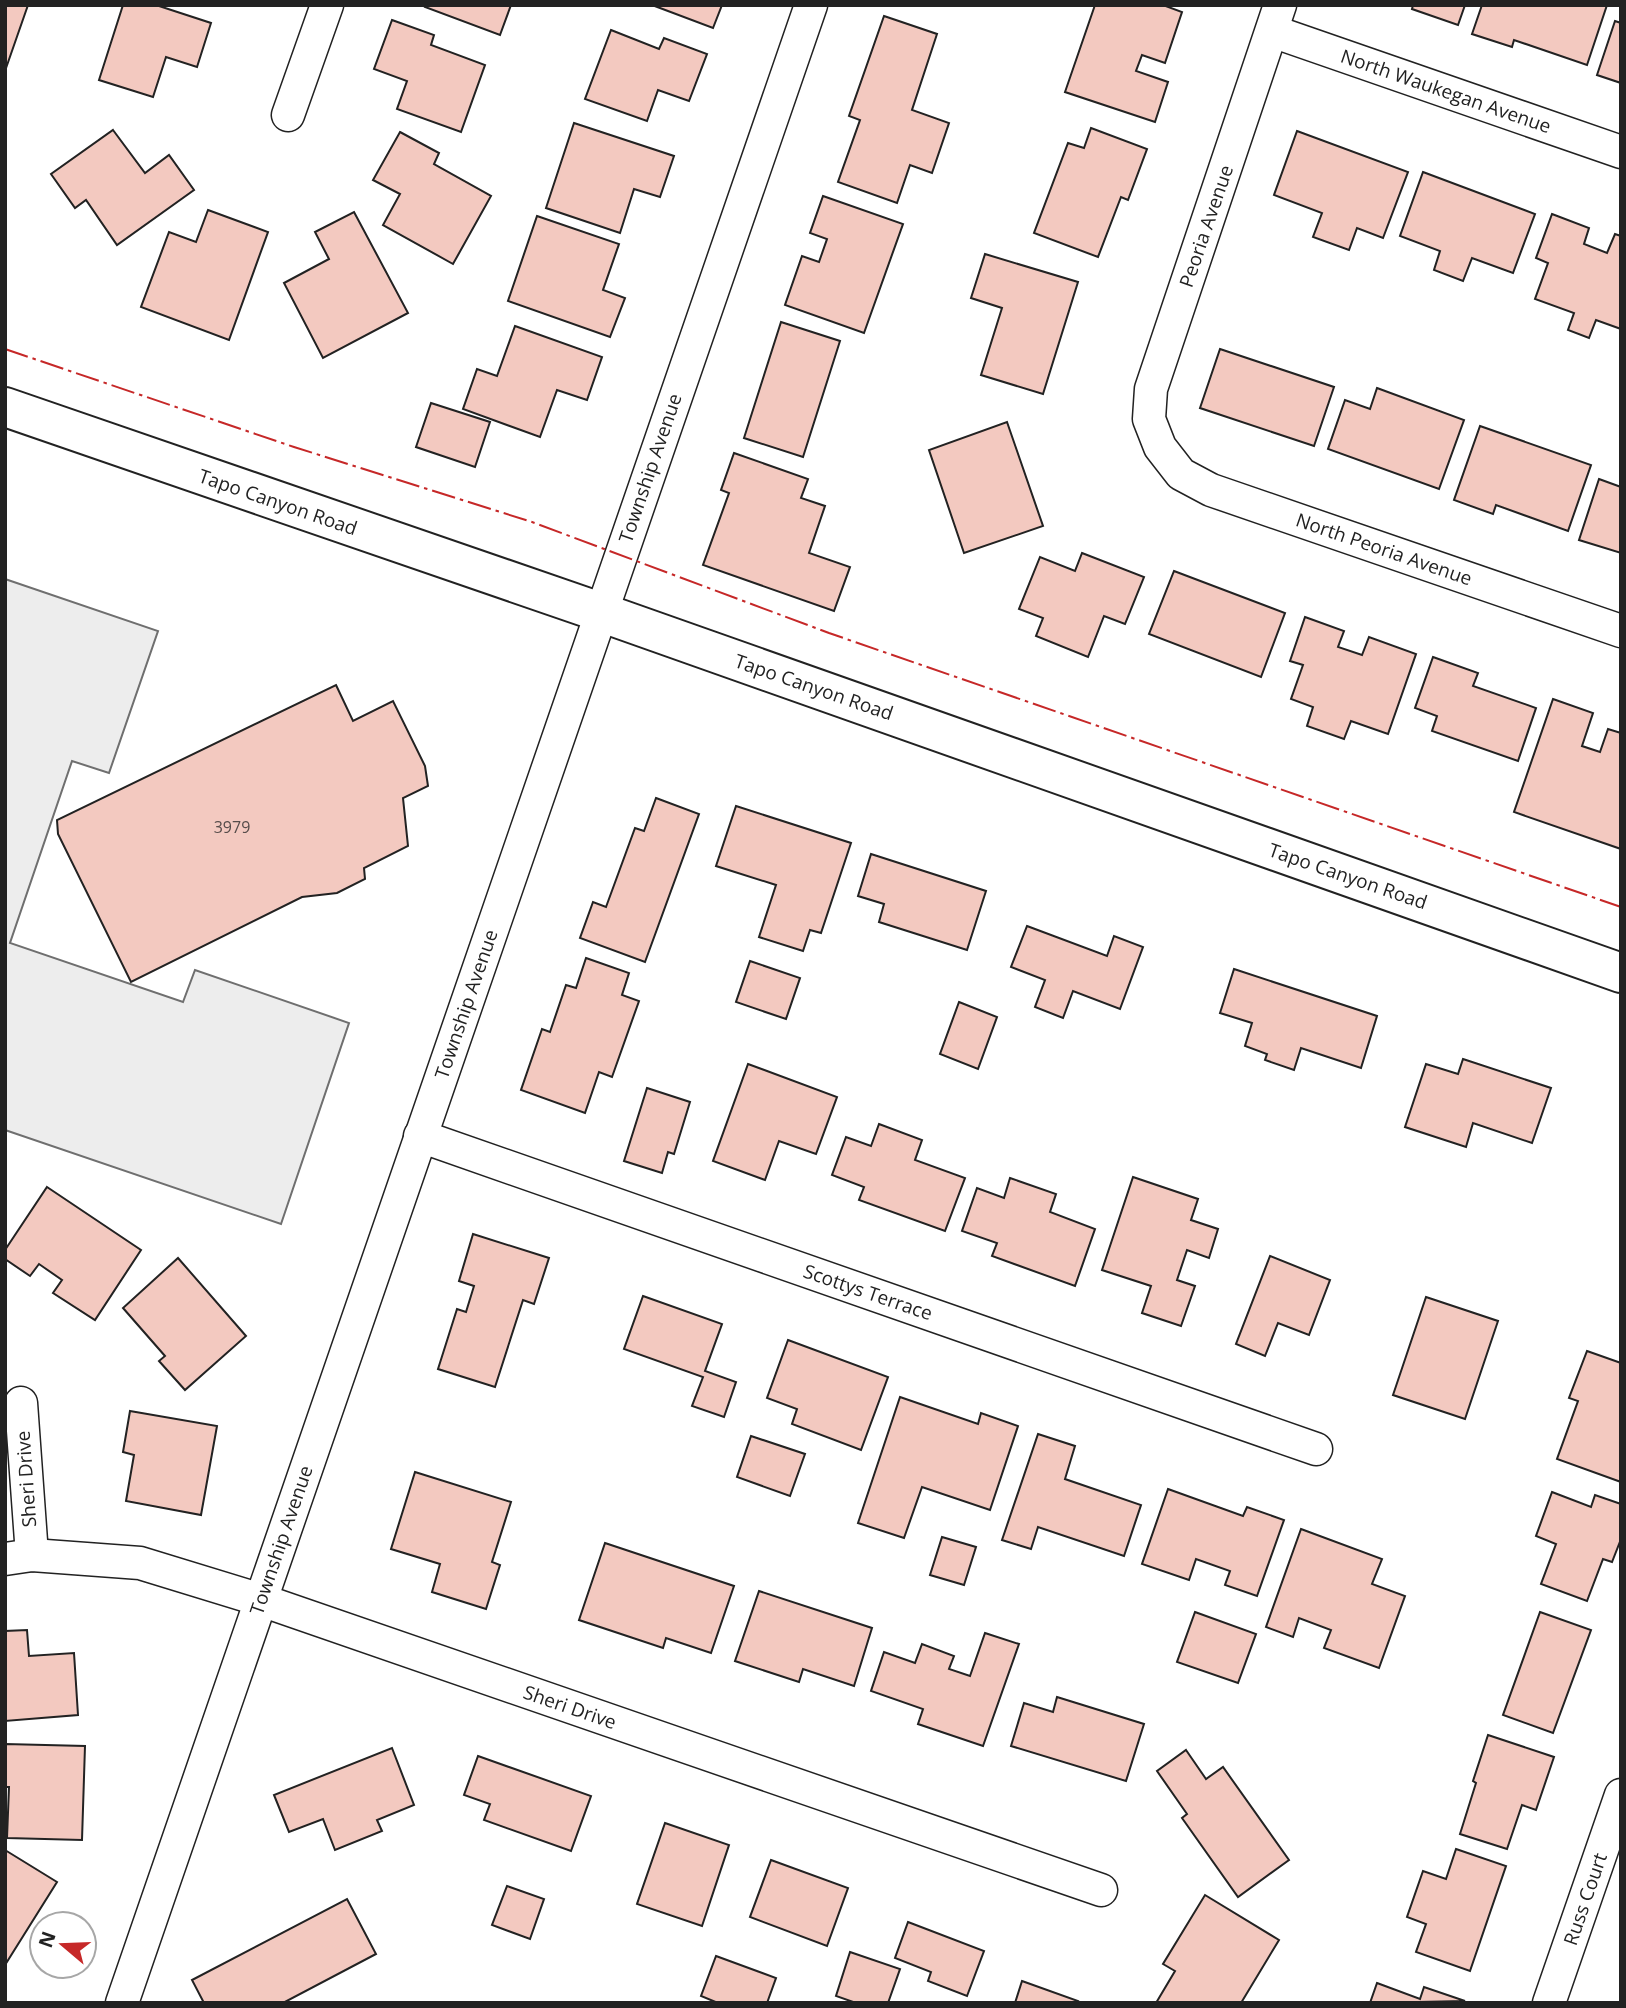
<svg xmlns="http://www.w3.org/2000/svg" width="1626" height="2008" font-family="'Open Sans',sans-serif">
	<rect width="100%" height="100%" fill="#fff"/>
	<path fill="#ededed" stroke="#6f6f6f" stroke-width="2" d="M5,579L158,631L109,773L72,761L10,943L183,1002L195,970L349,1023L281,1224L5,1130Z"/>
	<g fill="#f3c9c0" stroke="#222" stroke-width="2">
		<path d="M5,5H28L5,71Z"/>
		<path d="M123,5H156L211,23L197,67L166,57L153,97L99,80Z"/>
		<path d="M426,5H511L500,35L425,7Z"/>
		<path d="M652,5H722L713,28Z"/>
		<path d="M1095,5H1163L1182,12L1165,63L1142,55L1136,71L1168,82L1155,122L1065,92Z"/>
		<path d="M1413,5H1465L1458,25L1412,9Z"/>
		<path d="M1482,5H1607L1587,65L1514,40L1512,47L1472,34Z"/>
		<path d="M884,16L937,34L912,110L949,123L932,173L910,165L897,203L838,182L860,120L849,116Z"/>
		<path d="M392,20L434,35L431,45L485,65L461,132L397,109L407,81L374,69Z"/>
		<path d="M1615,21L1621,23V83L1597,75Z"/>
		<path d="M611,30L659,49L664,38L707,54L689,101L658,90L647,121L585,99Z"/>
		<path d="M574,123L674,156L660,197L634,189L620,233L546,208Z"/>
		<path d="M1091,128L1147,149L1128,200L1121,197L1098,257L1034,233L1068,143L1084,148Z"/>
		<path d="M113,130L145,173L169,155L194,190L117,245L86,200L75,208L51,174Z"/>
		<path d="M1297,131L1408,172L1383,238L1357,228L1349,250L1313,237L1322,213L1274,195Z"/>
		<path d="M400,132L439,153L434,164L491,196L453,264L383,225L400,194L373,180Z"/>
		<path d="M1423,172L1535,214L1513,273L1472,258L1463,281L1434,270L1440,251L1400,236Z"/>
		<path d="M823,196L903,224L864,333L785,305L802,256L819,262L827,239L810,233Z"/>
		<path d="M208,210L268,232L229,340L141,307L169,232L196,242Z"/>
		<path d="M354,212L408,313L323,358L284,283L329,259L315,232Z"/>
		<path d="M1552,214L1589,228L1584,244L1607,253L1615,234L1621,236V329L1596,320L1589,338L1568,330L1574,313L1535,299L1548,263L1536,258Z"/>
		<path d="M537,216L619,244L603,290L625,298L610,337L508,301Z"/>
		<path d="M985,254L1078,282L1043,394L981,375L1002,308L971,298Z"/>
		<path d="M781,322L840,341L803,457L744,438Z"/>
		<path d="M515,326L602,357L587,400L557,390L540,437L463,409L477,369L497,376Z"/>
		<path d="M1220,349L1334,387L1314,446L1200,408Z"/>
		<path d="M1377,388L1464,420L1439,489L1328,449L1345,400L1370,409Z"/>
		<path d="M431,403L490,422L475,467L416,447Z"/>
		<path d="M1007,422L1043,526L964,553L929,450Z"/>
		<path d="M1480,426L1591,465L1568,531L1496,505L1493,514L1454,500Z"/>
		<path d="M734,453L808,479L801,498L825,506L809,553L850,567L834,611L703,565L729,493L721,490Z"/>
		<path d="M1599,479L1621,487V553L1579,540Z"/>
		<path d="M1082,553L1144,577L1125,624L1104,616L1088,657L1036,636L1043,618L1019,609L1040,557L1075,571Z"/>
		<path d="M1174,571L1285,613L1261,677L1149,634Z"/>
		<path d="M1305,617L1344,631L1338,647L1362,655L1369,637L1416,654L1388,734L1351,721L1344,739L1307,726L1313,707L1291,699L1303,665L1290,661Z"/>
		<path d="M1433,657L1478,673L1473,686L1536,708L1518,761L1432,731L1437,716L1415,708Z"/>
		<path d="M336,685L353,721L393,701L425,766L428,786L403,798L408,846L364,868L365,879L337,893L302,897L131,982L58,834L57,820Z"/>
		<path d="M1553,699L1593,713L1582,746L1600,752L1608,729L1621,733V849L1514,812Z"/>
		<path d="M656,798L699,814L645,962L580,938L593,902L606,907L635,828L644,831Z"/>
		<path d="M736,806L851,843L821,933L810,930L803,951L759,937L776,885L716,866Z"/>
		<path d="M871,854L986,891L967,950L879,922L884,904L858,896Z"/>
		<path d="M1027,926L1107,956L1114,936L1143,947L1120,1009L1073,991L1063,1018L1035,1007L1045,980L1011,967Z"/>
		<path d="M586,958L629,973L622,995L639,1001L612,1077L599,1072L585,1113L521,1090L542,1029L550,1032L566,985L576,988Z"/>
		<path d="M750,961L800,978L786,1019L736,1002Z"/>
		<path d="M1234,969L1377,1016L1361,1068L1301,1048L1294,1070L1265,1060L1267,1054L1245,1046L1252,1023L1220,1013Z"/>
		<path d="M959,1002L997,1017L978,1069L940,1054Z"/>
		<path d="M1463,1059L1551,1088L1532,1143L1473,1123L1466,1147L1405,1127L1426,1064L1458,1074Z"/>
		<path d="M748,1064L837,1097L816,1154L779,1141L765,1180L713,1161Z"/>
		<path d="M647,1088L690,1102L674,1154L668,1152L662,1173L624,1161Z"/>
		<path d="M879,1124L922,1140L915,1160L965,1178L945,1231L859,1200L864,1187L832,1175L846,1137L871,1146Z"/>
		<path d="M1133,1177L1198,1199L1191,1220L1218,1229L1209,1258L1187,1250L1177,1280L1195,1286L1181,1326L1142,1313L1151,1286L1102,1270Z"/>
		<path d="M1010,1178L1056,1194L1050,1212L1095,1229L1075,1286L992,1256L997,1243L962,1231L977,1188L1004,1198Z"/>
		<path d="M47,1187L141,1250L95,1320L53,1293L62,1280L39,1264L30,1276L5,1259V1250Z"/>
		<path d="M473,1234L549,1258L534,1304L523,1300L495,1387L438,1369L457,1309L466,1312L474,1286L459,1281Z"/>
		<path d="M1270,1256L1330,1280L1309,1335L1278,1323L1265,1356L1236,1344Z"/>
		<path d="M178,1258L246,1336L185,1390L159,1361L165,1356L123,1308Z"/>
		<path d="M643,1296L722,1324L705,1371L736,1382L724,1417L692,1406L703,1377L624,1349Z"/>
		<path d="M1426,1297L1498,1321L1465,1419L1393,1395Z"/>
		<path d="M788,1340L888,1377L861,1450L792,1424L797,1409L767,1398Z"/>
		<path d="M1587,1351L1621,1363V1482L1557,1459L1578,1401L1569,1398Z"/>
		<path d="M900,1397L978,1424L981,1413L1018,1426L990,1510L922,1487L904,1538L858,1523Z"/>
		<path d="M130,1411L217,1426L201,1515L126,1501L134,1455L123,1452Z"/>
		<path d="M1038,1434L1075,1446L1065,1479L1141,1505L1124,1556L1038,1527L1031,1549L1002,1540Z"/>
		<path d="M751,1436L805,1454L790,1496L737,1477Z"/>
		<path d="M415,1472L511,1502L492,1562L500,1565L486,1609L432,1592L440,1564L391,1549Z"/>
		<path d="M1168,1489L1243,1516L1247,1507L1284,1520L1257,1596L1225,1585L1230,1571L1196,1559L1189,1580L1142,1564Z"/>
		<path d="M1552,1492L1591,1507L1595,1495L1621,1504V1539L1612,1562L1603,1559L1587,1601L1541,1584L1556,1544L1536,1536Z"/>
		<path d="M1301,1529L1382,1559L1372,1584L1405,1596L1379,1668L1324,1648L1331,1630L1299,1618L1293,1637L1266,1627Z"/>
		<path d="M942,1537L976,1547L964,1585L930,1575Z"/>
		<path d="M605,1543L734,1586L711,1653L666,1638L663,1648L579,1620Z"/>
		<path d="M759,1591L872,1628L854,1686L803,1669L799,1682L735,1661Z"/>
		<path d="M1195,1612L1256,1634L1238,1683L1177,1662Z"/>
		<path d="M1540,1612L1591,1630L1553,1733L1503,1715Z"/>
		<path d="M27,1630L29,1656L74,1653L78,1715L5,1721V1631Z"/>
		<path d="M985,1633L1019,1644L983,1746L918,1724L923,1709L871,1691L884,1652L915,1663L922,1644L954,1656L949,1669L970,1676Z"/>
		<path d="M1057,1697L1144,1724L1126,1781L1011,1746L1024,1703L1053,1712Z"/>
		<path d="M1488,1735L1554,1757L1536,1810L1522,1805L1507,1849L1460,1834L1476,1783L1473,1781Z"/>
		<path d="M5,1744L85,1746L82,1840L7,1838L9,1787H5Z"/>
		<path d="M392,1748L414,1805L377,1820L382,1831L335,1850L323,1819L289,1832L274,1795Z"/>
		<path d="M1186,1750L1206,1779L1223,1767L1289,1860L1238,1897L1182,1818L1187,1814L1157,1771Z"/>
		<path d="M478,1756L591,1796L571,1851L484,1820L490,1804L464,1795Z"/>
		<path d="M665,1823L729,1845L702,1926L637,1904Z"/>
		<path d="M1456,1849L1506,1866L1470,1971L1416,1952L1426,1924L1407,1917L1423,1871L1446,1879Z"/>
		<path d="M5,1850L57,1882L5,1965Z"/>
		<path d="M771,1860L848,1888L827,1946L750,1917Z"/>
		<path d="M507,1886L544,1899L530,1939L492,1925Z"/>
		<path d="M1205,1895L1279,1940L1241,2003H1156L1175,1971L1163,1964Z"/>
		<path d="M347,1899L376,1954L283,2003H204L192,1980Z"/>
		<path d="M908,1922L984,1951L967,1996L928,1981L931,1972L895,1958Z"/>
		<path d="M850,1952L900,1969L888,2003H856L836,1996Z"/>
		<path d="M716,1956L776,1978L767,2003H718L701,1996Z"/>
		<path d="M1022,1981L1078,2001L1077,2003H1015Z"/>
		<path d="M1377,1983L1420,1999L1424,1987L1465,2001L1370,2003Z"/>
	</g>
	<g fill="none" stroke-linecap="round" stroke-linejoin="round">
		<defs>
			<g id="minor">
				<path d="M1280,5L1151,389L1149,419L1160,447L1181,474L1211,490L1621,631"/>
				<path d="M1272,31L1621,152"/>
				<path d="M288,115L327,5"/>
				<path d="M420,1136L1316,1449"/>
				<path d="M21,1403L32,1555"/>
				<path d="M5,1559L32,1555L140,1563L261,1600L1101,1890"/>
				<path d="M122,2003L811,5"/>
				<path d="M1549,2003L1621,1795"/>
			</g>
			<path id="secondary" d="M5,407L600,612L1621,973"/>
		</defs>
		<use href="#minor" stroke="#222" stroke-width="35"/>
		<use href="#secondary" stroke="#222" stroke-width="42"/>
		<use href="#minor" stroke="#fff" stroke-width="32"/>
		<use href="#secondary" stroke="#fff" stroke-width="38"/>
		<path stroke="#c62828" stroke-width="2" stroke-dasharray="24 5 3.5 5" stroke-linecap="butt" d="M5,349L294,447L532,522L829,633L1621,907"/>
	</g>
	<g text-anchor="middle" dominant-baseline="central" stroke-width="5" stroke-linejoin="round" paint-order="stroke">
		<g font-size="16" fill="#564c4a">
			<text x="232" y="827">3979</text>
		</g>
		<g font-size="19" fill="#222" stroke="#fff">
			<text transform="translate(1446 91) rotate(19)">North Waukegan Avenue</text>
			<text transform="translate(1206 226) rotate(-71)">Peoria Avenue</text>
			<text transform="translate(650 468) rotate(-71)">Township Avenue</text>
			<text transform="translate(278 502) rotate(19)">Tapo Canyon Road</text>
			<text transform="translate(1384 549) rotate(19)">North Peoria Avenue</text>
			<text transform="translate(814 687) rotate(19)">Tapo Canyon Road</text>
			<text transform="translate(1348 876) rotate(19)">Tapo Canyon Road</text>
			<text transform="translate(466 1004) rotate(-71)">Township Avenue</text>
			<text transform="translate(868 1292) rotate(19)">Scottys Terrace</text>
			<text transform="translate(26 1479) rotate(-94)">Sheri Drive</text>
			<text transform="translate(281 1540) rotate(-71)">Township Avenue</text>
			<text transform="translate(570 1707) rotate(19)">Sheri Drive</text>
			<text transform="translate(1585 1899) rotate(-71)">Russ Court</text>
		</g>
	</g>
	<rect width="1626" height="2008" fill="none" stroke="#222222" stroke-width="14"/>
	<g transform="translate(63 1945) rotate(289)"><circle r="33" fill="#ffffff" stroke="#a7a7a7" stroke-width="2"/>
	<path d="M0-5L12 26L0 18L-12 26Z" fill="#c62828"/>
	<text y="-10" font-size="19" font-weight="bold" text-anchor="middle" fill="#222222">N</text>
	</g>
</svg>
